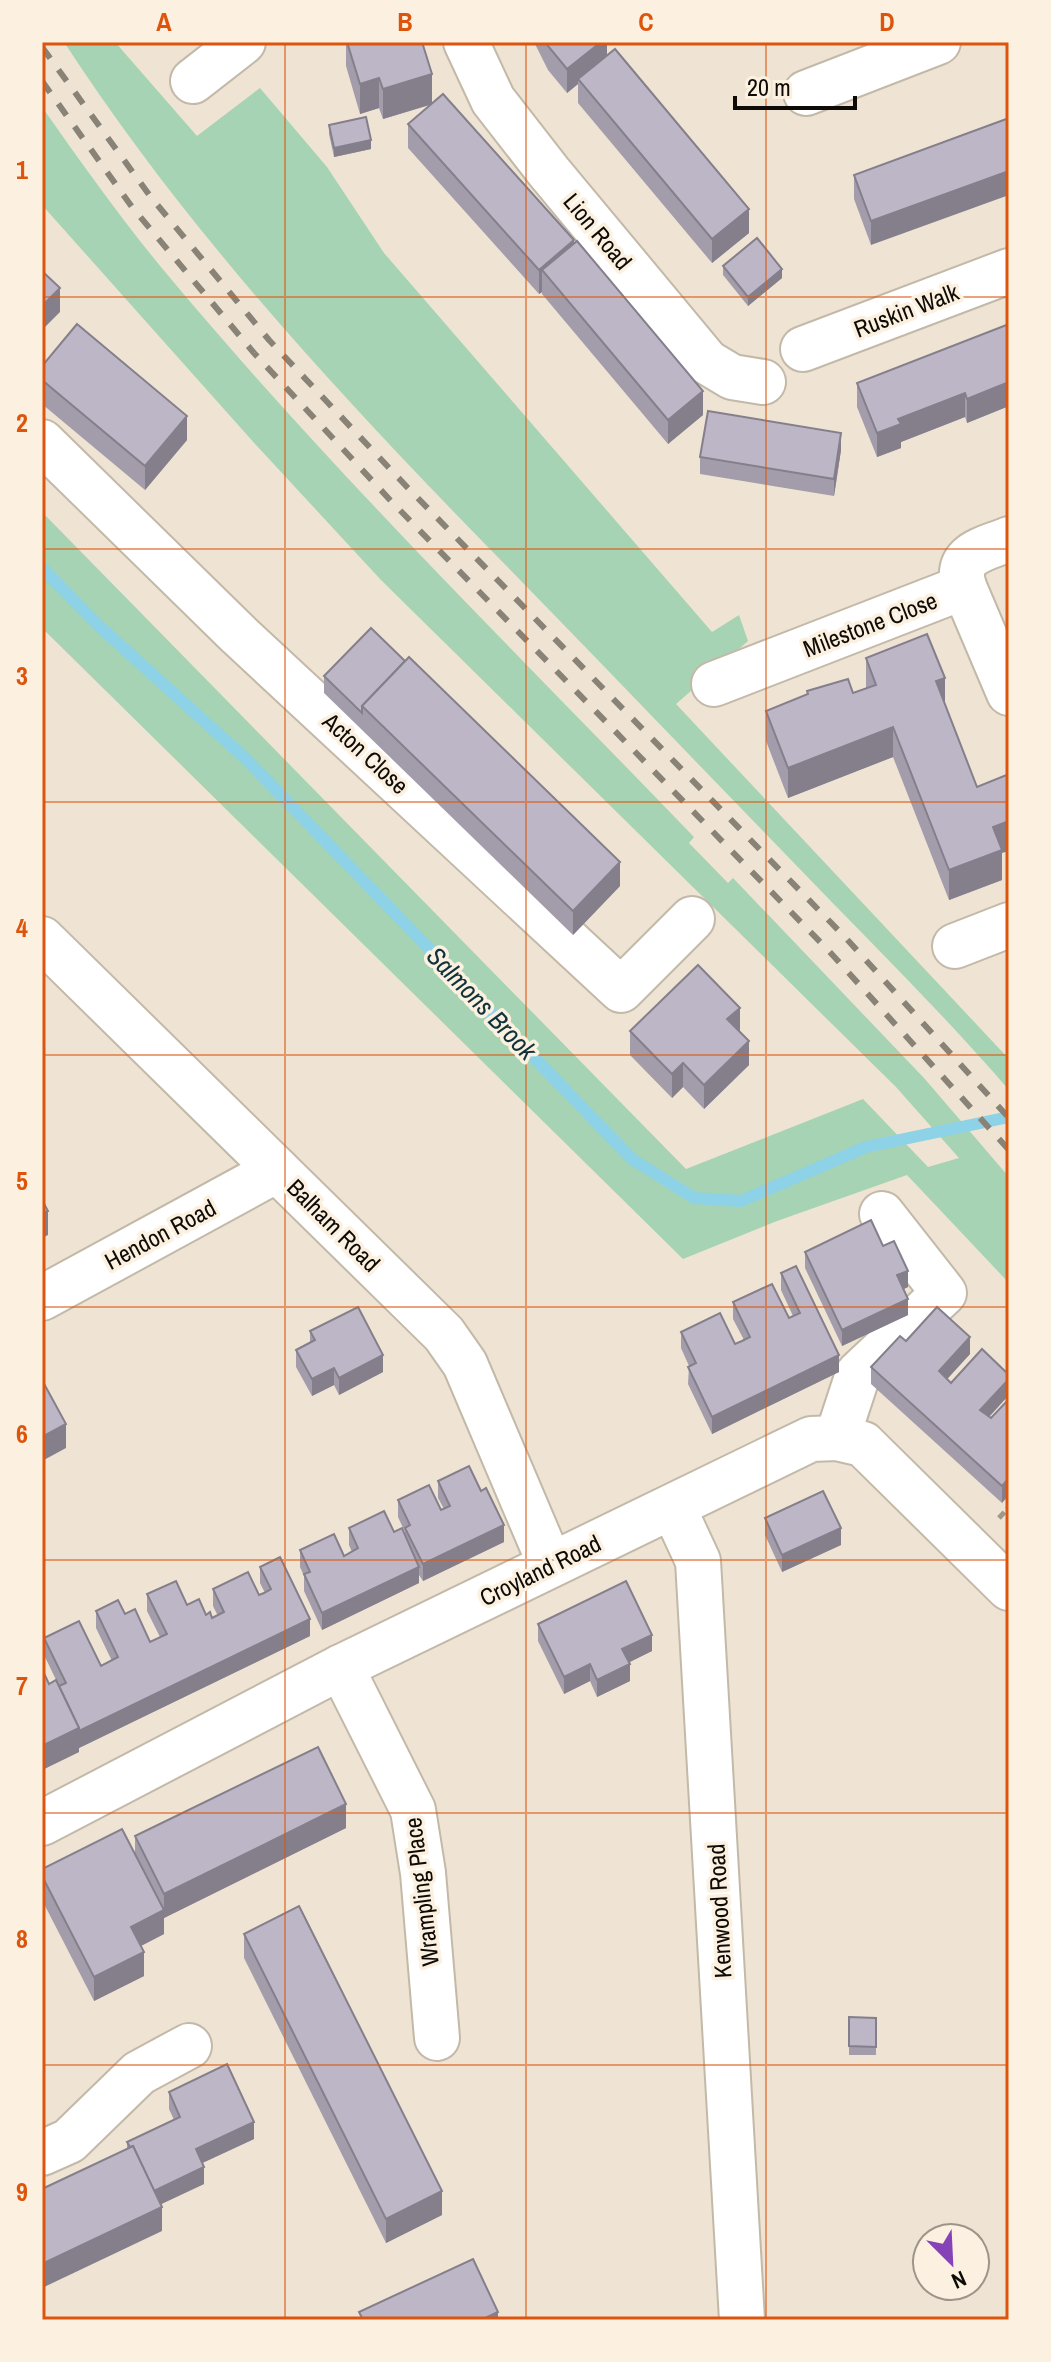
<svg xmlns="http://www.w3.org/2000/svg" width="1051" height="2362" font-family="'Archivo Narrow',sans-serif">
	<rect width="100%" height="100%" fill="#efe4d3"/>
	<g fill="#a5d3b3">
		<path d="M64,42H115L197,136L260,88L327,167L384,253L712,632L739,615L748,641L676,704L1009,1059V1090C941,1011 866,938 794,863C690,756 587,648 483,542C331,386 183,225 64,42Z"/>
		<path d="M42,107C80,161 119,216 161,267C327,467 514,650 694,837L689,843L728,883L733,878L924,1078L1009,1177V1283L907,1175L777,1221L683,1259L42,628V512L686,1169L863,1099L928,1167L959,1158L896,1087L381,580L257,446L42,205Z"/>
	</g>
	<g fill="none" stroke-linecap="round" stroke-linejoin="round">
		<path stroke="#8dd2e6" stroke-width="12" d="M42,568L98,625L246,759L632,1159L694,1198L741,1201L866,1147L1009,1117"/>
		<defs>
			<g id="minor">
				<path d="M466,42L493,100L549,172L707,362L732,377L763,382"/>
				<path d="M193,81L243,42"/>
				<path d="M806,93L938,42"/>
				<path d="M803,349L1009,271"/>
				<path d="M42,442L239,635L621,990L692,919"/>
				<path d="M964,587C954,553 983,550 1009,539"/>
				<path d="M714,684L964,587L1009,693"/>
				<path d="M42,939L444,1334L465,1364L550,1564"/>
				<path d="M955,946L1009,925"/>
				<path d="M42,1298L277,1170"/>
				<path d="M837,1438L858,1374L944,1293L882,1214"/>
				<path d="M673,1507L698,1561L742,2320"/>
				<path d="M341,1667L413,1810L423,1873L437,2038"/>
				<path d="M42,1823L341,1667L811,1439L837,1438L863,1444L1009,1588"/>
				<path d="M42,2153L69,2141L139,2073L189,2046"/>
			</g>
		</defs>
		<use href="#minor" stroke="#c3b9a8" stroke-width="48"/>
		<path stroke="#9f978a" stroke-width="5" stroke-dasharray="8 4" stroke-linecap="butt" d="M999,1518L1009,1507"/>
		<use href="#minor" stroke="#fff" stroke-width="44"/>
		<g stroke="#898276" stroke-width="6" stroke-dasharray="14 14" stroke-linecap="butt">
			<path d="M42,47L150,196L269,340L407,487L844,936L1009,1118"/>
			<path d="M42,81L132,207L254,353L391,501L828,950L1009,1150"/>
		</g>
	</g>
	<g fill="#a39dab">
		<path d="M346,42H422L432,103L574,244L703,415L668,444L542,294V292L539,294L408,148V124L430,105L383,119L379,108L360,114L346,66Z"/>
		<path d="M534,42H607V56L749,233L712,263L578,103V84L567,93L548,70Z"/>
		<path d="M1009,118L871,245L854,199V175Z"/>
		<path d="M329,125L371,149L334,157L329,134Z"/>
		<path d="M723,266L782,278L748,306L723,275Z"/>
		<path d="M1009,324V406L967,423L965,417L901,442V448L877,457L857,407V383Z"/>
		<path d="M42,366L187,440L145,490L42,404Z"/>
		<path d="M841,450L834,496L700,474V457Z"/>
		<path d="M866,658L945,704L1002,853V880L949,900L893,757L788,798L766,741V711L807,695V691L853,693L866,688Z"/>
		<path d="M324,676L620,886L573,935L324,693Z"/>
		<path d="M630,1031L740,1032L749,1065L704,1109L683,1087L672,1098L630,1055Z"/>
		<path d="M883,1246L908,1287L904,1289L908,1315L842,1346L805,1268V1252Z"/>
		<path d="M781,1273L839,1372L712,1434L688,1384L689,1366L681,1348V1332L735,1344L744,1340L733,1319V1302L789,1318L793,1316L781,1290Z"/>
		<path d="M310,1331L383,1372L339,1395L334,1385L312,1396L296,1367V1350L310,1342Z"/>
		<path d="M906,1341L970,1354L947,1379L991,1418L1009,1399L1002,1503L871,1384V1367Z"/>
		<path d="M438,1481L504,1542L423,1581L419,1575V1583L322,1630L304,1591V1576L300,1567V1550L344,1556L352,1552L349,1545V1528L394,1532L405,1535V1532L398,1517V1500L441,1510L444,1509L438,1498Z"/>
		<path d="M765,1518L841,1545L782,1572L765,1535Z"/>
		<path d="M260,1567L310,1636L79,1748V1752L42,1770V1669L49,1684L59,1686L44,1655V1638L101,1666L112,1661L96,1628V1611L125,1614L150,1642L160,1637L147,1611V1594L187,1605L212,1618L218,1616L213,1606V1589L259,1595L265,1593L260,1583Z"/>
		<path d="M538,1624L652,1651L629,1662L630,1681L597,1697L590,1681L564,1694L538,1641Z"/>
		<path d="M346,1828L164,1918V1934L141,1946L144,1976L94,2001L42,1900V1869L135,1855V1836Z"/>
		<path d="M244,1934L442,2215L386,2243L244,1958Z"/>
		<path d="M849,2017L876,2018V2055H849Z"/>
		<path d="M169,2092L254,2139L202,2163L204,2184L160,2204L162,2231L127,2149V2142L174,2120L169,2109Z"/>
	</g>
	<g fill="#847f8b">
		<path d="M601,42H607V61L578,79V84L567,93V69Z"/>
		<path d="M432,74V104L383,119V89Z"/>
		<path d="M379,78V108L360,114V84Z"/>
		<path d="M371,140V149L334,157V148Z"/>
		<path d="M1009,171V195L871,245V221Z"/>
		<path d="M749,209V233L712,263V239Z"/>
		<path d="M574,240V264L542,270V292L539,294V270Z"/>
		<path d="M782,269V278L748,306V297Z"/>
		<path d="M60,288V312L42,330V306Z"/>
		<path d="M1009,376V406L967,423V399Z"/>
		<path d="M703,391V415L668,444V420Z"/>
		<path d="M965,393V417L901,442V448L877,457V433L898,419Z"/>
		<path d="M187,416V440L145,490V466Z"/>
		<path d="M841,433V450L834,496V479Z"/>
		<path d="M945,678V708L936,681Z"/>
		<path d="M893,727V757L788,798V768Z"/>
		<path d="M1009,821V851L1002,853V880L949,900V870L993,827Z"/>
		<path d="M620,862V886L573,935V911Z"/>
		<path d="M740,1008V1032L727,1019Z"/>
		<path d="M749,1041V1065L704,1109V1085Z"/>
		<path d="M683,1063V1087L672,1098V1074Z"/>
		<path d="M48,1211V1235L42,1238V1214Z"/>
		<path d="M908,1271V1287L897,1292V1275Z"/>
		<path d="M908,1299V1315L842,1346V1330Z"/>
		<path d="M970,1337V1354L939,1388V1371Z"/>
		<path d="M383,1355V1372L339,1395V1378Z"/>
		<path d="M839,1355V1372L712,1434V1417Z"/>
		<path d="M334,1368V1385L312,1396V1379Z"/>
		<path d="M1009,1379V1395L980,1427V1410Z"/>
		<path d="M66,1424V1448L42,1461V1437Z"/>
		<path d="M1009,1478V1495L1002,1503V1486Z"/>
		<path d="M504,1525V1542L423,1581V1564Z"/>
		<path d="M841,1528V1545L782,1572V1555Z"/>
		<path d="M419,1567V1583L322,1630V1613Z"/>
		<path d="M310,1619V1636L79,1748V1752L42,1770V1746Z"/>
		<path d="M652,1635V1651L622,1666V1649Z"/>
		<path d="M590,1664V1681L564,1694V1677Z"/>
		<path d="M630,1664V1681L597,1697V1680Z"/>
		<path d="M346,1804V1828L164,1918V1934L131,1951V1927L164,1910V1894Z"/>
		<path d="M144,1952V1976L94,2001V1977Z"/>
		<path d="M254,2122V2139L196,2166V2149Z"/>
		<path d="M204,2167V2184L151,2209V2192Z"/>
		<path d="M442,2191V2215L386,2243V2219Z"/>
		<path d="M162,2207V2231L42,2288V2264Z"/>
		<path d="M498,2312V2320H481Z"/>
	</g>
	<g fill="#bdb6c7" stroke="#847f8b" stroke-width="2">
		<path d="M347,42H422L432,74L383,89L379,78L360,84Z"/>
		<path d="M546,42H601L567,69L548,46Z"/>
		<path d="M615,49L749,209L712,239L578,79Z"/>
		<path d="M443,94L574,240L539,270L408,124Z"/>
		<path d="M366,117L371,140L334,148L329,125Z"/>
		<path d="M1009,118V171L871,221L854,175Z"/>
		<path d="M757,238L782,269L748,297L723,266Z"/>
		<path d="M577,241L703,391L668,420L542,270Z"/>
		<path d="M42,271L60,288L42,306Z"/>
		<path d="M77,324L187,416L145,466L42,380V366Z"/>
		<path d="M1009,324V376L1007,377L1009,382L967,399L965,393L898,419L901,424L877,433L857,383Z"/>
		<path d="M708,411L841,433L834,479L700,457Z"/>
		<path d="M371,628L405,661L362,706V713L324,676Z"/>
		<path d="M927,634L945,678L936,681L977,787L1009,774V821L993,827L1002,850L949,870L893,727L788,768L766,711L808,694L807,691L848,679L853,693L876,685L866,658Z"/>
		<path d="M409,657L620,862L573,911L362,706Z"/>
		<path d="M698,965L740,1008L727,1019L749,1041L704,1085L683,1063L672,1074L630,1031Z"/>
		<path d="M42,1200L48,1211L42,1214Z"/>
		<path d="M871,1220L883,1246L894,1241L908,1271L897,1275L908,1299L842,1330L805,1252Z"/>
		<path d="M796,1266L839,1355L712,1417L688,1367L696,1363L681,1332L720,1313L735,1344L742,1341L750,1337L733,1302L772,1284L789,1318L800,1313L781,1273Z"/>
		<path d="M358,1307L383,1355L339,1378L334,1368L312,1379L296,1350L315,1340L310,1331Z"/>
		<path d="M937,1307L970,1337L939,1371L951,1383L982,1349L1009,1375V1379L980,1410L991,1418L1009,1399V1478L1002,1486L871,1367L900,1336L906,1341Z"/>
		<path d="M42,1380L66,1424L42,1437Z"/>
		<path d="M469,1466L481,1491L486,1488L504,1525L423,1564L405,1528L410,1525L398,1500L429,1485L441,1510L450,1506L438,1481Z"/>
		<path d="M823,1491L841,1528L782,1555L765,1518Z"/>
		<path d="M384,1511L394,1532L402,1528L419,1567L322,1613L304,1574L310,1572L300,1550L334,1534L344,1556L358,1548L349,1528Z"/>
		<path d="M280,1557L310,1619L79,1731V1728L59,1686L66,1683L44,1638L79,1621L101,1666L118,1657L96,1611L118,1600L125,1614L135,1609L150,1642L167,1634L147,1594L176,1581L187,1605L199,1599L206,1615L210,1612L212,1618L224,1612L213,1589L248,1572L259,1595L264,1593L271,1589L260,1567Z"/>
		<path d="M626,1581L652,1635L622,1649L630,1664L597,1680L590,1664L564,1677L538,1624Z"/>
		<path d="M42,1669L49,1684L56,1680L79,1728L42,1746Z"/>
		<path d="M318,1747L346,1804L164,1894L135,1836Z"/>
		<path d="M122,1829L164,1910L131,1927L144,1952L94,1977L42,1876V1869Z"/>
		<path d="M299,1906L442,2191L386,2219L244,1934Z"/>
		<path d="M849,2017L876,2018V2047L849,2046Z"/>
		<path d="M227,2064L254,2122L196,2149L204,2167L154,2191L133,2146L130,2147L127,2142L180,2117L169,2092Z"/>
		<path d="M133,2146L162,2207L42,2264V2189Z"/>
		<path d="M473,2259L498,2312L481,2320H363L359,2312Z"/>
	</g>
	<path fill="none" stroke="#dd550c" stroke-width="2" stroke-opacity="0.55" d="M285,42V2320M526,42V2320M766,42V2320M42,297H1009M42,549H1009M42,802H1009M42,1055H1009M42,1307H1009M42,1560H1009M42,1813H1009M42,2065H1009"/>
	<g text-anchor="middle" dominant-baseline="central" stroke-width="7" stroke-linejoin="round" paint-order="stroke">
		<g font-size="24" fill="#0e0b06" stroke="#fcf1e0">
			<text transform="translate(598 231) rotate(50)">Lion Road</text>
			<text transform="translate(906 310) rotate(-21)">Ruskin Walk</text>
			<text transform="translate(870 624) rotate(-21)">Milestone Close</text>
			<text transform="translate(366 753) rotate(43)">Acton Close</text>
			<text transform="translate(334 1225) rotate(45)">Balham Road</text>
			<text transform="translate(160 1234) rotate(-28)">Hendon Road</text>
			<text transform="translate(540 1570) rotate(-26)">Croyland Road</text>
			<text transform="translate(421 1892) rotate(-97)">Wrampling Place</text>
			<text transform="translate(719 1911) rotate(-93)">Kenwood Road</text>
		</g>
		<g font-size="26" font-style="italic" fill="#10323b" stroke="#fcf1e0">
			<text transform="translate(482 1003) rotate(46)">Salmons Brook</text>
		</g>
	</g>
	<rect width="1051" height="2362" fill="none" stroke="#fcf1e0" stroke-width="88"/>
	<g transform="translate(951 2262) rotate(156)"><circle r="38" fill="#fcf1e0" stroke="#9d9589" stroke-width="2"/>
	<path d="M0-6L14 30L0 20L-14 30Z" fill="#8643b7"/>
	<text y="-12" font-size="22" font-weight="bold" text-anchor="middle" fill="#0e0b06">N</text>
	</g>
	<path d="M735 96v12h120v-12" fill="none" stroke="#0e0b06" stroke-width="4"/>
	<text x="747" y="96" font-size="24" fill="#0e0b06" stroke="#fcf1e0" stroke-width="6" paint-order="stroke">20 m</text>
	<rect x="44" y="44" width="963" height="2274" fill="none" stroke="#dd550c" stroke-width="3"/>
	<g font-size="26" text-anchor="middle" font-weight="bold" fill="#dd550c">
		<text x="164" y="31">A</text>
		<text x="405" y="31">B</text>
		<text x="646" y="31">C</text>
		<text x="887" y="31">D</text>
		<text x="22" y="179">1</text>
		<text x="22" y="432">2</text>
		<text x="22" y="685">3</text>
		<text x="22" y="937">4</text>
		<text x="22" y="1190">5</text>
		<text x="22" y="1443">6</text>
		<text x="22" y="1695">7</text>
		<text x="22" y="1948">8</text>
		<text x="22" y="2201">9</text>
	</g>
</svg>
